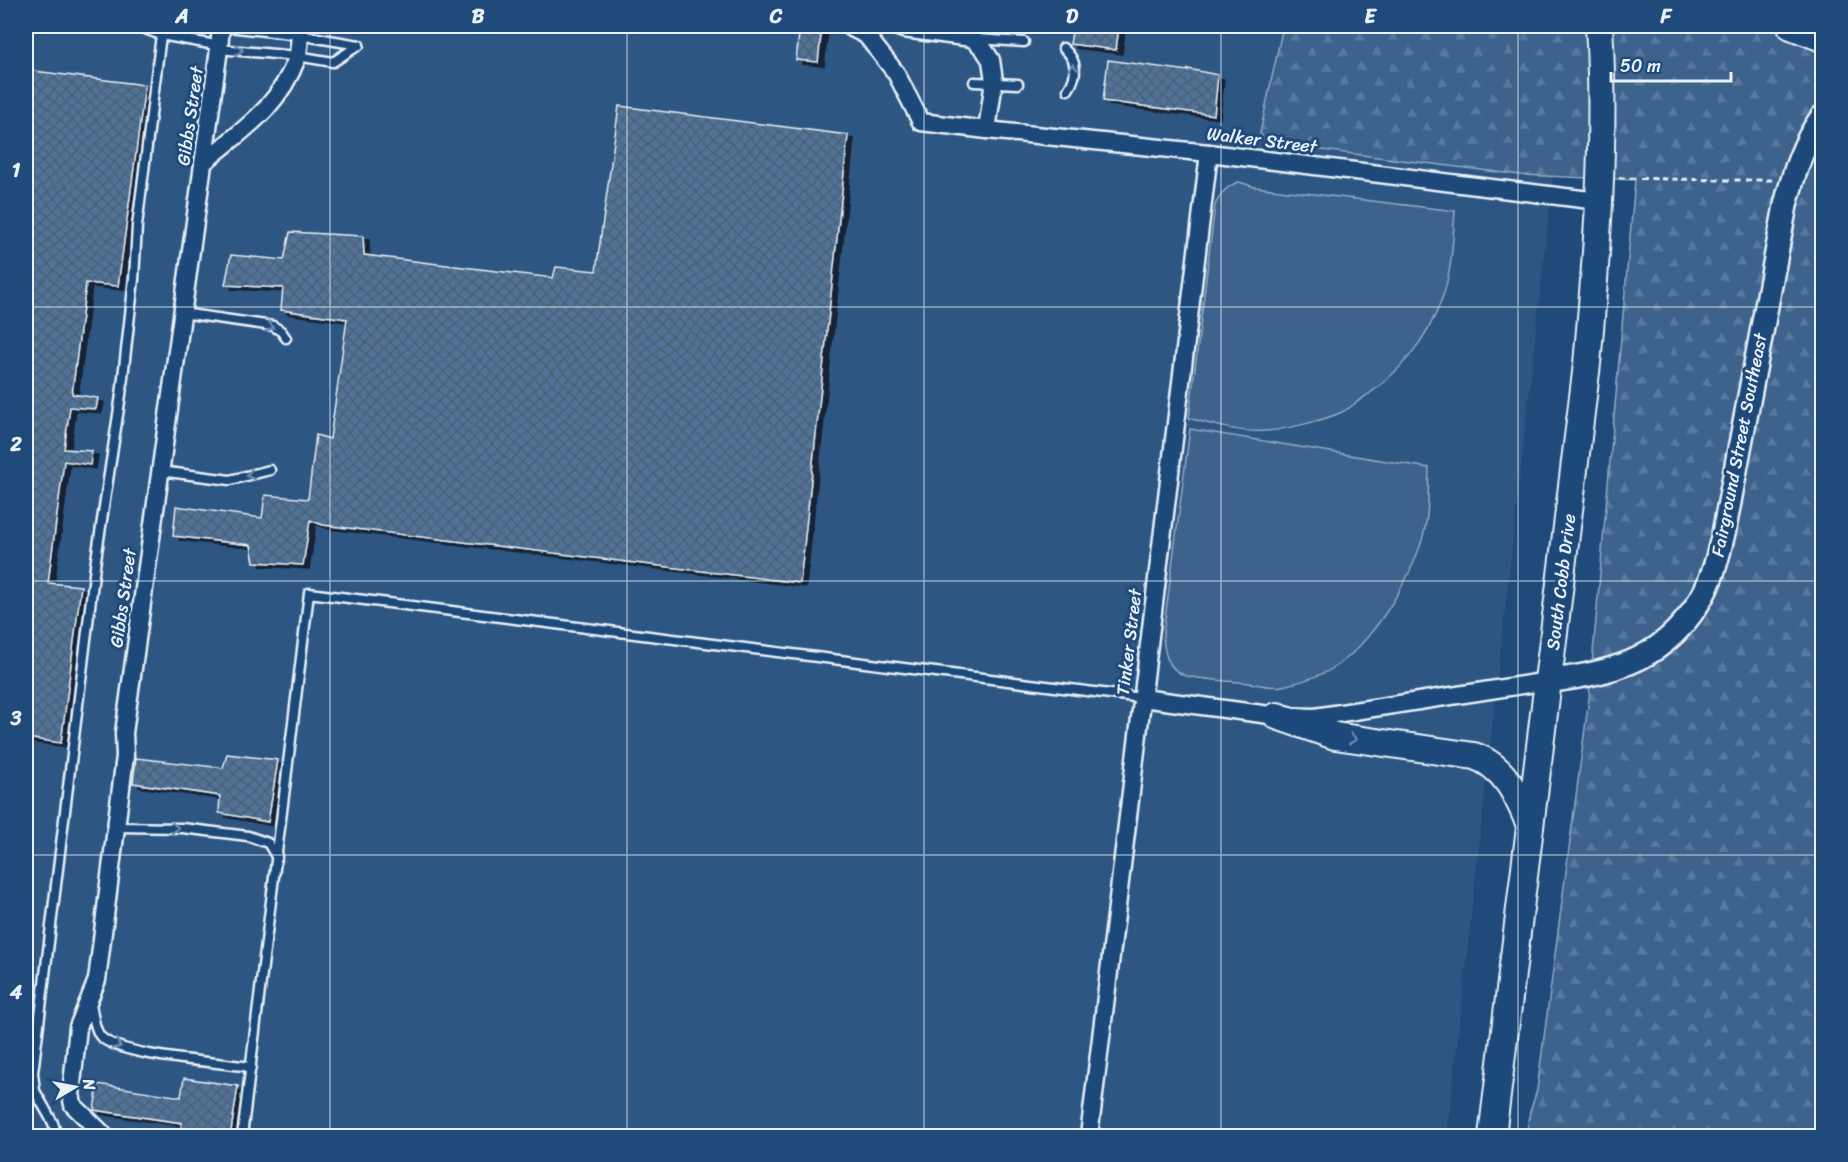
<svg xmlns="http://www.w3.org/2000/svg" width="1848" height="1162" font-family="Sriracha,sans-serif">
	<defs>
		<pattern id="forest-firs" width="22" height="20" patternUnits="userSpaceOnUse" patternTransform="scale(1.5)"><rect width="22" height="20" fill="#3c628c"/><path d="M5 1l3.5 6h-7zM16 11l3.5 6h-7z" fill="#58799d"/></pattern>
		<pattern id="building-cross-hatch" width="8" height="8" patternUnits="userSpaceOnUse" patternTransform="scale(1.5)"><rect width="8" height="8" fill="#517399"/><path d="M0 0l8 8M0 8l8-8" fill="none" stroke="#4c5e72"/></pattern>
		<filter id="shadow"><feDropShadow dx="6" dy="4" stdDeviation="0" flood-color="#0009"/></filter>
	</defs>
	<rect width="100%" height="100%" fill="#1f4a7a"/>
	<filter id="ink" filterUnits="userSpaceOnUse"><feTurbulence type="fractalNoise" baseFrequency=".0167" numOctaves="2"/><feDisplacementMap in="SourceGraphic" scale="12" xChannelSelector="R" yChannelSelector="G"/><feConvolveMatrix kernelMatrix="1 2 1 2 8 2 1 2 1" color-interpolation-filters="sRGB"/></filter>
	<g filter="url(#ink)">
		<path fill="#2e5683" d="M26,26H1283L1260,133L1464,167L1521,175L1553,176L1447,1136H26Z"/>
		<path fill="url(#forest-firs)" stroke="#92aac2" stroke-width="1.5" d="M1283,26H1822V1136H1526L1530,1112L1537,1090L1589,698L1635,180L1521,175L1266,143L1260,133Z"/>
		<g fill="#3c628c" stroke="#92aac2" stroke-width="1.5">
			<path d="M1239,182L1255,187L1455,211C1453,238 1452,267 1444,293C1429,339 1397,377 1357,402C1352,406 1347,410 1342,412C1325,420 1284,430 1266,431C1240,433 1214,425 1189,418L1215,205C1221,194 1227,185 1239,182Z"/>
			<path d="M1190,429L1429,468C1428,486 1429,505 1426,523C1418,569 1376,638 1338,665C1322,676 1301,682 1282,686C1272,688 1260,685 1250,683C1229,681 1207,680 1186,676C1167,669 1164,653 1163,635Z"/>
		</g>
		<g fill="url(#building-cross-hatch)" stroke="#e8f1f8" stroke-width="1.5" filter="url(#shadow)">
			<path d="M800,26H822L818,62L796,60Z"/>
			<path d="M1073,26H1119L1116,50L1070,44Z"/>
			<path d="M1108,60L1188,71V69L1218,75L1214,115L1103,101Z"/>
			<path d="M26,70L145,85L118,286L86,283L72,394L98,398L96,409L70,407L64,449L92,451L90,465L64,461L48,583L81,586L61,743L26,738Z"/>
			<path d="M619,106L848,135L800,583L323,525L310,520L303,565L254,562L251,545L173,536L176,506L262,518L265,495L308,499L316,435L330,439L347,319L281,310L283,288L225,285L231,255L284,260L290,232L363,236L364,255L553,278L556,267L596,271Z"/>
			<path d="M227,754L278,760L268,822L219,813L220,796L133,783L136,758L223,768Z"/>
			<path d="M184,1078L238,1086L230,1137H180L182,1123L94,1110L98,1084L181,1097Z"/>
		</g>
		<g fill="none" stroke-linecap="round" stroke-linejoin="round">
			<defs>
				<g id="lane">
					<path d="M117,26L142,28L161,35L210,44L219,49L297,56L333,62L359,45"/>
					<path d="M220,26L299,35L359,45"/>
					<path d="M977,39L1024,42"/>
					<path d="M1063,48C1078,60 1078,75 1068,90"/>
					<path d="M974,82L1018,84"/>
					<path d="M182,313L273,326L281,331L286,338"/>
					<path d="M160,471L230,480L270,470"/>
					<path d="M117,827L182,828L248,836L268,843L277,858"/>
					<path d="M91,1004C93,1014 94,1028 100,1036C119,1057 219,1062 251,1067"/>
					<path d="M57,1136L53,1123L35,1091L33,1073L95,566L121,395L134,279L137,226L161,35"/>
					<path d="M242,1136L309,593L1142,698"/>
				</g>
				<g id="street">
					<path d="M848,26L866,35L896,73L921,122L987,130L1209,153L1598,201"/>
					<path d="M895,26L903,29L972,38L983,48L991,60L994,81L987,130"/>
					<path d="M203,163C242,130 278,109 297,58C300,48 299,36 301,26"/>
					<path d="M1142,698L1277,716L1315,717L1548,681"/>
					<path d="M105,1136L73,1105L71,1094L78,1027L97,980L125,756L124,733L219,49L221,26"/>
					<path d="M1089,1136L1209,153"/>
				</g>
				<path id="secondary" d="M1548,681C1617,673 1669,658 1704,593C1714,574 1719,552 1724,531L1786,203C1794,173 1803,143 1822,117"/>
				<g id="primary">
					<path d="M1791,26L1822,38"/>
					<path d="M1277,716L1335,736L1474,756C1505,766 1518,797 1530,825"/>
					<path d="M1492,1136L1587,364C1597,252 1606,138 1599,26"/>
				</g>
			</defs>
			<use href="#lane" stroke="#e8f1f8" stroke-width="13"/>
			<use href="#street" stroke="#e8f1f8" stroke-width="21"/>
			<use href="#secondary" stroke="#e8f1f8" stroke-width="27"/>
			<use href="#primary" stroke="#e8f1f8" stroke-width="30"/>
			<path stroke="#e8f1f8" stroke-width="3" stroke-dasharray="6 4.5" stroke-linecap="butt" d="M1619,178L1721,180H1774"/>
			<use href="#lane" stroke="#1f4a7a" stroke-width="8"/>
			<use href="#street" stroke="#1f4a7a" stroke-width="16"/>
			<use href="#secondary" stroke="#1f4a7a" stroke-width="22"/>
			<use href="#primary" stroke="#1f4a7a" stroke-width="26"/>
		</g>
		<defs><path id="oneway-chevron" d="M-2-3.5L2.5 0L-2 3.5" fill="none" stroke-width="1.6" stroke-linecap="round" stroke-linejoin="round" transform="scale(1.5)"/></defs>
		<g stroke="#6f8dac">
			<use href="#oneway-chevron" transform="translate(239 50) rotate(5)"/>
			<use href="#oneway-chevron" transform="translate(1073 68) rotate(-98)"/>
			<use href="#oneway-chevron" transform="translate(270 327) rotate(17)"/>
			<use href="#oneway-chevron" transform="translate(250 475) rotate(166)"/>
			<use href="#oneway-chevron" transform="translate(1353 739) rotate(8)"/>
			<use href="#oneway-chevron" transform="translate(175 828) rotate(2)"/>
			<use href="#oneway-chevron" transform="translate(117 1045) rotate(25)"/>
		</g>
	</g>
	<path fill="none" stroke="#e8f1f8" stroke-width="1.5" stroke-opacity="0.55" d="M330,26V1136M627,26V1136M924,26V1136M1221,26V1136M1518,26V1136M26,307H1822M26,581H1822M26,855H1822"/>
	<g text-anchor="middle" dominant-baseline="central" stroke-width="6" stroke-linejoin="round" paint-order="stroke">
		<g font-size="18" fill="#e8f1f8" stroke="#1f4a7a">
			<text transform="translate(190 116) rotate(-82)">Gibbs Street</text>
			<text transform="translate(1262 140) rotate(7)">Walker Street</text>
			<text transform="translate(1739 445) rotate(-79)">Fairground Street Southeast</text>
			<text transform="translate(1561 582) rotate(-83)">South Cobb Drive</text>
			<text transform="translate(123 598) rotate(-82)">Gibbs Street</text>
			<text transform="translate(1129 642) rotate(-83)">Tinker Street</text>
		</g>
	</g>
	<rect width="1848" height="1162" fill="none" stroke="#1f4a7a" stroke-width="66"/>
	<g transform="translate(75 1087) rotate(80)" stroke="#1f4a7a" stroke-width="4.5" paint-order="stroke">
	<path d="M0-4.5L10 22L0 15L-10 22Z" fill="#e8f1f8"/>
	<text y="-9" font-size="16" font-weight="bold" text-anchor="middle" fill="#e8f1f8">N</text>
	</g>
	<path d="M1611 72v9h120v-9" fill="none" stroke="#e8f1f8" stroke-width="3"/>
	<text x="1620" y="72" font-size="18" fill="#e8f1f8" stroke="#1f4a7a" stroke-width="4.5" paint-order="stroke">50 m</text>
	<rect x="33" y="33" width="1782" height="1096" fill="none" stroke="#e8f1f8" stroke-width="2"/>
	<g font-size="20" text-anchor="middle" font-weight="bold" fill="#e8f1f8">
		<text x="182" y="23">A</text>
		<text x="478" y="23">B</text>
		<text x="776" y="23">C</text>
		<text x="1072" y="23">D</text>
		<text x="1370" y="23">E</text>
		<text x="1666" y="23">F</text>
		<text x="16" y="177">1</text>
		<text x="16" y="451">2</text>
		<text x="16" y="725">3</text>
		<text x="16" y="999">4</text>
	</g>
</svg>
